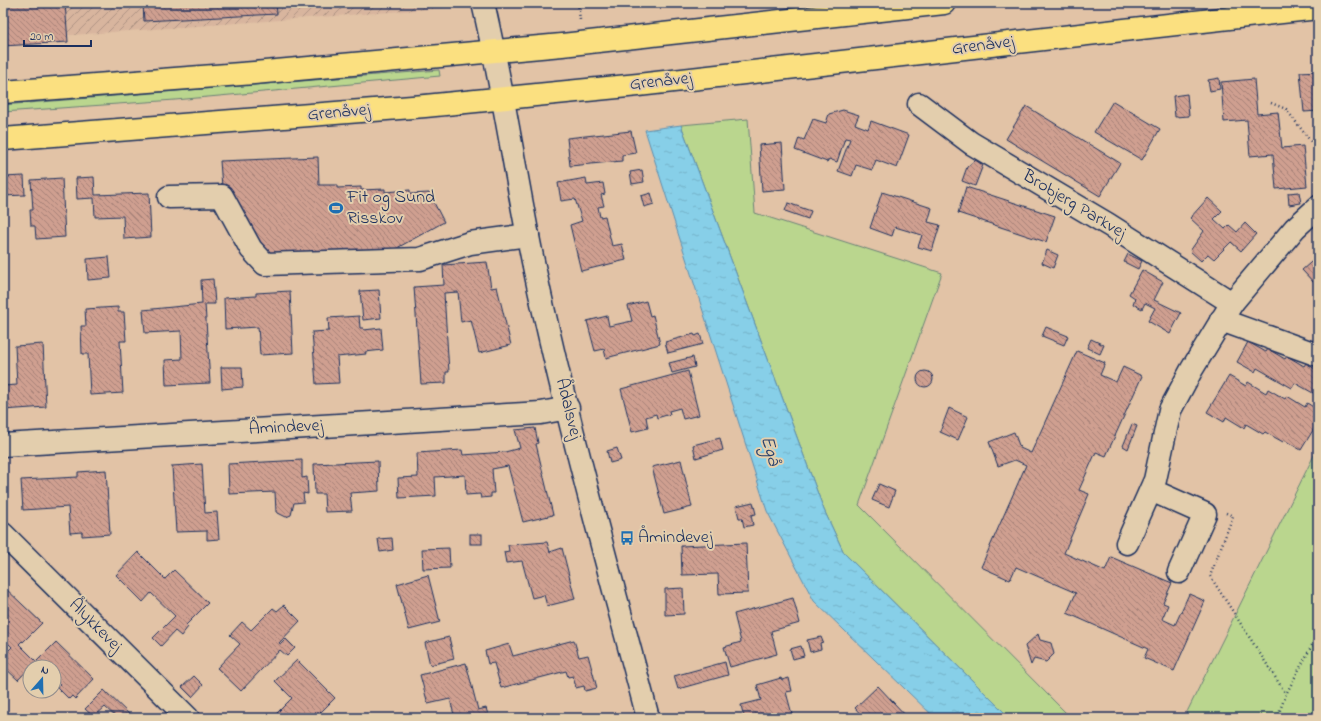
<svg xmlns="http://www.w3.org/2000/svg" width="1321" height="721" font-family="'Indie Flower',sans-serif">
	<defs>
		<pattern id="industrial-furrows" width="10" height="10" patternUnits="userSpaceOnUse"><rect width="10" height="10" fill="#d8b59e"/><path d="M-1 1l2-2M0 10L10 0M9 11l2-2" fill="none" stroke="#ae9484"/></pattern>
		<pattern id="water-ripples" width="26" height="14" patternUnits="userSpaceOnUse"><rect width="26" height="14" fill="#87cfe8"/><path d="M2 4q2-2 4 0t4 0M15 11q2-2 4 0t4 0" fill="none" stroke="#74b2c9"/></pattern>
		<pattern id="building-back-hatch" width="6" height="6" patternUnits="userSpaceOnUse"><rect width="6" height="6" fill="#cf9f90"/><path d="M-1 5l2 2M0 0l6 6M5-1l2 2" fill="none" stroke="#a78279"/></pattern>
	</defs>
	<rect width="100%" height="100%" fill="#e2c3a6"/>
	<filter id="ink" filterUnits="userSpaceOnUse"><feTurbulence type="fractalNoise" baseFrequency=".025" numOctaves="2"/><feDisplacementMap in="SourceGraphic" scale="8" xChannelSelector="R" yChannelSelector="G"/><feConvolveMatrix kernelMatrix="1 2 1 2 8 2 1 2 1" color-interpolation-filters="sRGB"/></filter>
	<g filter="url(#ink)">
		<path fill="url(#industrial-furrows)" d="M3,3H514L3,40Z"/>
		<g fill="#bad68e" stroke="#6a8276">
			<path d="M439,70L440,76L175,100L3,112V105Z"/>
			<path d="M748,119L755,213L942,273L859,505L1071,718H1010L844,553L824,510L681,125Z"/>
			<path d="M1318,447V718H1184Z"/>
		</g>
		<path fill="url(#water-ripples)" stroke="#5c8fb1" d="M681,125L824,510L844,553L1010,718H935L814,601L767,511L645,130Z"/>
		<g fill="url(#building-back-hatch)" stroke="#1b2f5e">
			<path d="M3,3H65L68,42L3,46Z"/>
			<path d="M143,3H276L277,14L144,21Z"/>
			<path d="M1318,71V111L1304,112L1300,72Z"/>
			<path d="M1219,78L1220,89L1210,91L1208,80Z"/>
			<path d="M1254,79L1257,114L1278,112L1282,148L1303,146L1307,186L1276,189L1273,154L1250,156L1247,120L1224,122L1221,82Z"/>
			<path d="M1187,94L1189,116L1175,117L1173,96Z"/>
			<path d="M1113,101L1160,129L1142,160L1094,132Z"/>
			<path d="M1026,106L1120,163L1100,196L1006,139Z"/>
			<path d="M843,110L859,115L855,124L868,129L871,121L909,135L897,168L876,160L872,170L856,165L852,176L838,171L850,139L845,138L837,162L829,159L827,162L795,150L799,138L804,140L813,119L826,123L829,114Z"/>
			<path d="M631,131L636,153L622,155V161L570,166L567,138Z"/>
			<path d="M782,143L785,189L762,191L759,145Z"/>
			<path d="M318,157L319,185H337V188L361,187V190L385,189V192L410,190V194L429,193L444,222L388,253L268,259L222,187L220,161Z"/>
			<path d="M975,160L983,165L975,186L962,181L967,167Z"/>
			<path d="M642,170L644,182L632,184L630,172Z"/>
			<path d="M24,176L25,195L3,196V177Z"/>
			<path d="M94,177L95,195L149,193L151,237L124,239L123,216L95,217L94,198L77,199L76,178Z"/>
			<path d="M62,178L65,237L36,239L35,226H31L30,210H33L31,180Z"/>
			<path d="M586,178L587,185L603,183L605,194L601,195L604,206L598,207L600,217L605,216L612,246L622,244L626,260L581,271L570,225L582,221L575,199L561,201L558,183Z"/>
			<path d="M966,187L1055,216L1046,242L958,213Z"/>
			<path d="M882,192L932,208L928,222L940,225L932,251L918,247L922,235L895,227L892,236L870,228Z"/>
			<path d="M1299,192L1301,203L1289,205L1288,193Z"/>
			<path d="M651,193L654,204L644,207L641,196Z"/>
			<path d="M1208,198L1222,211L1214,219L1225,229L1229,225L1237,232L1245,223L1256,234L1241,251L1231,242L1214,259L1208,254L1201,261L1190,251L1204,231L1190,218Z"/>
			<path d="M788,203L811,211L808,219L785,211Z"/>
			<path d="M1047,250L1058,255L1053,268L1042,263Z"/>
			<path d="M1128,254L1142,261L1138,269L1124,262Z"/>
			<path d="M1318,256V282L1315,284L1302,270Z"/>
			<path d="M109,257L111,278L88,280L87,259Z"/>
			<path d="M487,262L491,288L497,287L511,345L479,353L471,320L461,322L458,292L444,293L449,372H446V383L421,384L414,287L444,285L443,265Z"/>
			<path d="M1142,270L1163,282L1154,300L1181,313L1170,334L1148,321L1155,308L1145,303L1142,309L1133,304L1135,298L1129,294Z"/>
			<path d="M213,279L215,304H205L210,383L166,385L165,360L182,359L181,331L145,333L143,310L202,304L201,280Z"/>
			<path d="M379,290L381,318L363,320L360,291Z"/>
			<path d="M290,291L293,353L260,355L258,327L225,329L224,298L256,296V293Z"/>
			<path d="M646,301L650,316L653,315L660,344L606,358L604,349L595,351L587,321L607,316L609,326L632,321L628,306Z"/>
			<path d="M118,307V312H124L126,341H120L123,393L90,395L88,354H82L81,326H86L85,309Z"/>
			<path d="M359,316L360,328H363L364,330L381,328L383,350L365,352L366,354L337,357L339,383L316,384L312,332L329,331L328,318Z"/>
			<path d="M1046,327L1068,336L1064,345L1042,336Z"/>
			<path d="M694,334L695,336L700,334L703,344L668,353L665,342Z"/>
			<path d="M1091,339L1104,345L1100,354L1087,348Z"/>
			<path d="M1248,342L1266,352L1268,349L1285,359L1287,356L1304,366L1306,363L1318,371V392L1315,390L1313,393L1295,383L1292,388L1257,368L1255,372L1237,362Z"/>
			<path d="M43,344L46,407L3,410V386L17,385L15,346Z"/>
			<path d="M1077,351L1105,363L1100,375L1116,382L1123,367L1142,376L1106,456L1096,452L1079,490L1089,494L1064,553L1105,571L1111,557L1172,583L1163,603L1168,605L1162,619L1175,625L1189,594L1205,601L1174,671L1144,658L1148,649L1067,613L1076,593L1016,567L1010,580L981,567L1026,465L1015,460L998,466L989,442L1014,432L1020,448L1031,453Z"/>
			<path d="M693,357L695,367L672,373L669,363Z"/>
			<path d="M221,367H242L243,387L222,389Z"/>
			<circle cx="925" cy="379" r="8"/>
			<path d="M688,371L699,415L683,419L680,408L669,411L670,414L657,418L656,414L646,417L648,428L632,432L621,389Z"/>
			<path d="M1229,376L1246,386L1248,382L1266,393L1268,389L1285,399L1287,396L1305,407L1307,403L1318,410V422L1301,450L1284,440L1283,442L1265,432L1263,434L1246,424L1244,428L1226,417L1224,422L1207,412Z"/>
			<path d="M949,408L968,417L958,440L940,432Z"/>
			<path d="M1132,424L1137,426L1128,449L1123,446Z"/>
			<path d="M535,428L538,443L536,444L553,515L523,522L508,466L492,469L494,493H491V497L481,498L480,494L466,495L465,475L435,477L436,496L399,498L398,478L418,477L417,453L462,450L463,455L505,452L520,448L515,430Z"/>
			<path d="M720,438L723,450L696,458L693,445Z"/>
			<path d="M617,448L621,460L610,463L607,451Z"/>
			<path d="M302,460V478L307,477L308,494L303,493L304,502L294,503L291,515L286,517L276,512L275,492L229,494L228,464Z"/>
			<path d="M681,460L692,507L664,514L652,467Z"/>
			<path d="M378,461L379,491L350,493L352,511L325,512L324,494H315L314,464Z"/>
			<path d="M202,464L205,513L217,512L219,539L207,540V531L176,532L172,466Z"/>
			<path d="M106,470L110,534L82,536V532L70,533L68,507L23,510L21,480L78,477V472Z"/>
			<path d="M879,484L895,491L889,507L872,500Z"/>
			<path d="M753,502L756,514L751,515L753,525L744,527L742,518H739L736,506Z"/>
			<rect x="470" y="534" width="12" height="10"/>
			<path d="M392,538L393,550L380,552L378,539Z"/>
			<path d="M547,542L550,552L562,548L575,599L547,606L544,595L532,598L522,561L506,563L504,552L509,551L508,545Z"/>
			<path d="M746,543L748,593L719,594L718,574L682,575L681,546Z"/>
			<path d="M449,548L450,568L423,569L422,549Z"/>
			<path d="M138,552L165,579L174,570L208,603L186,625L188,627L181,636L175,631L161,646L153,638L175,616L151,593L143,602L116,575Z"/>
			<path d="M428,575L440,622L409,630L397,584Z"/>
			<path d="M3,586L42,623L23,642L22,641L19,644L36,661L18,680L3,666V656L12,647L3,638Z"/>
			<path d="M683,588L684,614L665,615V589Z"/>
			<path d="M793,598L800,623L771,631L777,654L730,667L724,647L741,642L734,614Z"/>
			<path d="M284,605L300,621L279,643L281,644L286,639L295,648L287,656L280,650L241,691L217,668L240,644L230,635L242,622L251,630L273,608L277,611Z"/>
			<path d="M1038,634L1040,640L1051,643L1054,654L1046,662L1034,659L1031,665L1025,646Z"/>
			<path d="M449,637L454,659L430,665L425,643Z"/>
			<path d="M821,637L823,642L820,643L821,649L810,652L807,640Z"/>
			<path d="M574,640L579,657L588,655L597,688L585,691L584,686L576,688L573,676L568,677L566,671L501,688L494,663L488,664L485,651L509,644L513,656Z"/>
			<path d="M56,642L94,679L75,699L72,696L69,699L57,687L60,684L54,678V667H43L37,661Z"/>
			<path d="M801,646L804,656L793,659L790,649Z"/>
			<path d="M297,660L335,698L315,718H275L273,717L292,698L275,681Z"/>
			<path d="M725,662L728,675L678,689L674,676Z"/>
			<path d="M466,663L478,710L486,708L489,718H451L450,716L454,715L450,699L428,704L420,675Z"/>
			<path d="M194,676L203,685L192,697L182,687Z"/>
			<path d="M781,678L782,680L789,678L792,691L786,692L793,718H744L741,705L761,700L757,685Z"/>
			<path d="M878,686L908,718H864L855,708Z"/>
			<path d="M104,690L130,715L131,714L136,718H117L105,707L94,717L85,709Z"/>
		</g>
		<g fill="none" stroke-linecap="round" stroke-linejoin="round">
			<defs>
				<g id="minor">
					<path d="M483,3C504,92 516,182 535,271C567,421 609,570 648,718"/>
					<path d="M919,104L971,143L1109,225L1232,303"/>
					<path d="M169,197L222,196L251,249L265,264L420,259L470,243L528,235"/>
					<path d="M1221,320L1318,355"/>
					<path d="M3,445L541,413L568,408"/>
					<path d="M1151,490L1205,514L1179,572"/>
					<path d="M3,534L188,718"/>
					<path d="M1127,543L1155,480L1170,410L1192,369L1232,303L1295,228L1318,207"/>
				</g>
				<g id="major">
					<path d="M3,92L254,73L562,45L944,3"/>
					<path d="M3,139L425,106L638,85L1318,8"/>
				</g>
			</defs>
			<use href="#minor" stroke="#1b2f5e" stroke-width="25"/>
			<use href="#major" stroke="#1b2f5e" stroke-width="25"/>
			<g stroke="#1b2f5e" stroke-width="2.5" stroke-dasharray="1 3" stroke-linecap="butt">
				<path d="M578,3L580,20"/>
				<path d="M1271,103L1286,109L1318,151"/>
				<path d="M1226,513L1233,516L1210,576L1286,694"/>
				<path d="M1277,718L1286,694L1318,634"/>
			</g>
			<use href="#minor" stroke="#e3cead" stroke-width="22"/>
			<use href="#major" stroke="#fbe080" stroke-width="22"/>
		</g>
	</g>
	<defs>
		<symbol id="stadium-bare" viewBox="-9 -9 18 18"><path d="M0-5a6.5 5 0 1 0 0 10a6.5 5 0 1 0 0-10ZM-3.5-1.8h7v3.6h-7Z" fill="#1f6fb2" stroke="#e3cead" stroke-width="2.5" paint-order="stroke"/></symbol>
		<symbol id="bus-bare" viewBox="-9 -9 18 18"><path d="M-5-6H5V4H4V6H2V4H-2V6H-4V4H-5ZM-3.5-4V0h7V-4ZM-3.5 1.2v1.5H-2V1.2ZM2 1.2v1.5H3.5V1.2Z" fill="#1f6fb2" stroke="#e3cead" stroke-width="2.5" paint-order="stroke"/></symbol>
	</defs>
	<g fill-rule="evenodd">
		<use href="#stadium-bare" x="326" y="198" width="20" height="20"/>
		<use href="#bus-bare" x="617" y="528" width="20" height="20"/>
	</g>
	<g text-anchor="middle" dominant-baseline="central" stroke-width="4" stroke-linejoin="round" paint-order="stroke">
		<g font-size="18" fill="#1b2f5e" stroke="#e3cead">
			<text transform="translate(983 46) rotate(-7)">Grenåvej</text>
			<text transform="translate(661 82) rotate(-6)">Grenåvej</text>
			<text transform="translate(339 113) rotate(-5)">Grenåvej</text>
			<text transform="translate(1074 205) rotate(31)">Brobjerg Parkvej</text>
			<text transform="translate(568 409) rotate(76)">Ådalsvej</text>
			<text transform="translate(286 428) rotate(-3)">Åmindevej</text>
			<text transform="translate(95 626) rotate(45)">Ålykkevej</text>
		</g>
		<g font-size="18" fill="#1b2f5e" stroke="#e3cead" text-anchor="start">
			<text x="347" y="198">Fit og Sund<tspan x="347" dy="21">Risskov</tspan></text>
			<text x="638" y="538">Åmindevej</text>
		</g>
		<g font-size="19" font-style="italic" fill="#263f6c" stroke="#e3cead">
			<text transform="translate(770 451) rotate(74)">Egå</text>
		</g>
	</g>
	<rect width="1321" height="721" fill="none" stroke="#e3cead" stroke-width="16"/>
	<rect x="8" y="8" width="1305" height="705" fill="none" stroke="#1b2f5e" stroke-width="1.5" filter="url(#ink)"/>
	<g transform="translate(42 679) rotate(20)"><circle r="19" fill="#e3cead" stroke="#938e8d"/>
	<path d="M0-3L7 15L0 10L-7 15Z" fill="#1f6fb2"/>
	<text y="-6" font-size="11" font-weight="bold" text-anchor="middle" fill="#1b2f5e">N</text>
	</g>
	<path d="M24 40v6h67v-6" fill="none" stroke="#1b2f5e" stroke-width="2"/>
	<text x="30" y="40" font-size="12" fill="#1b2f5e" stroke="#e3cead" stroke-width="3" paint-order="stroke">20 m</text>
</svg>
